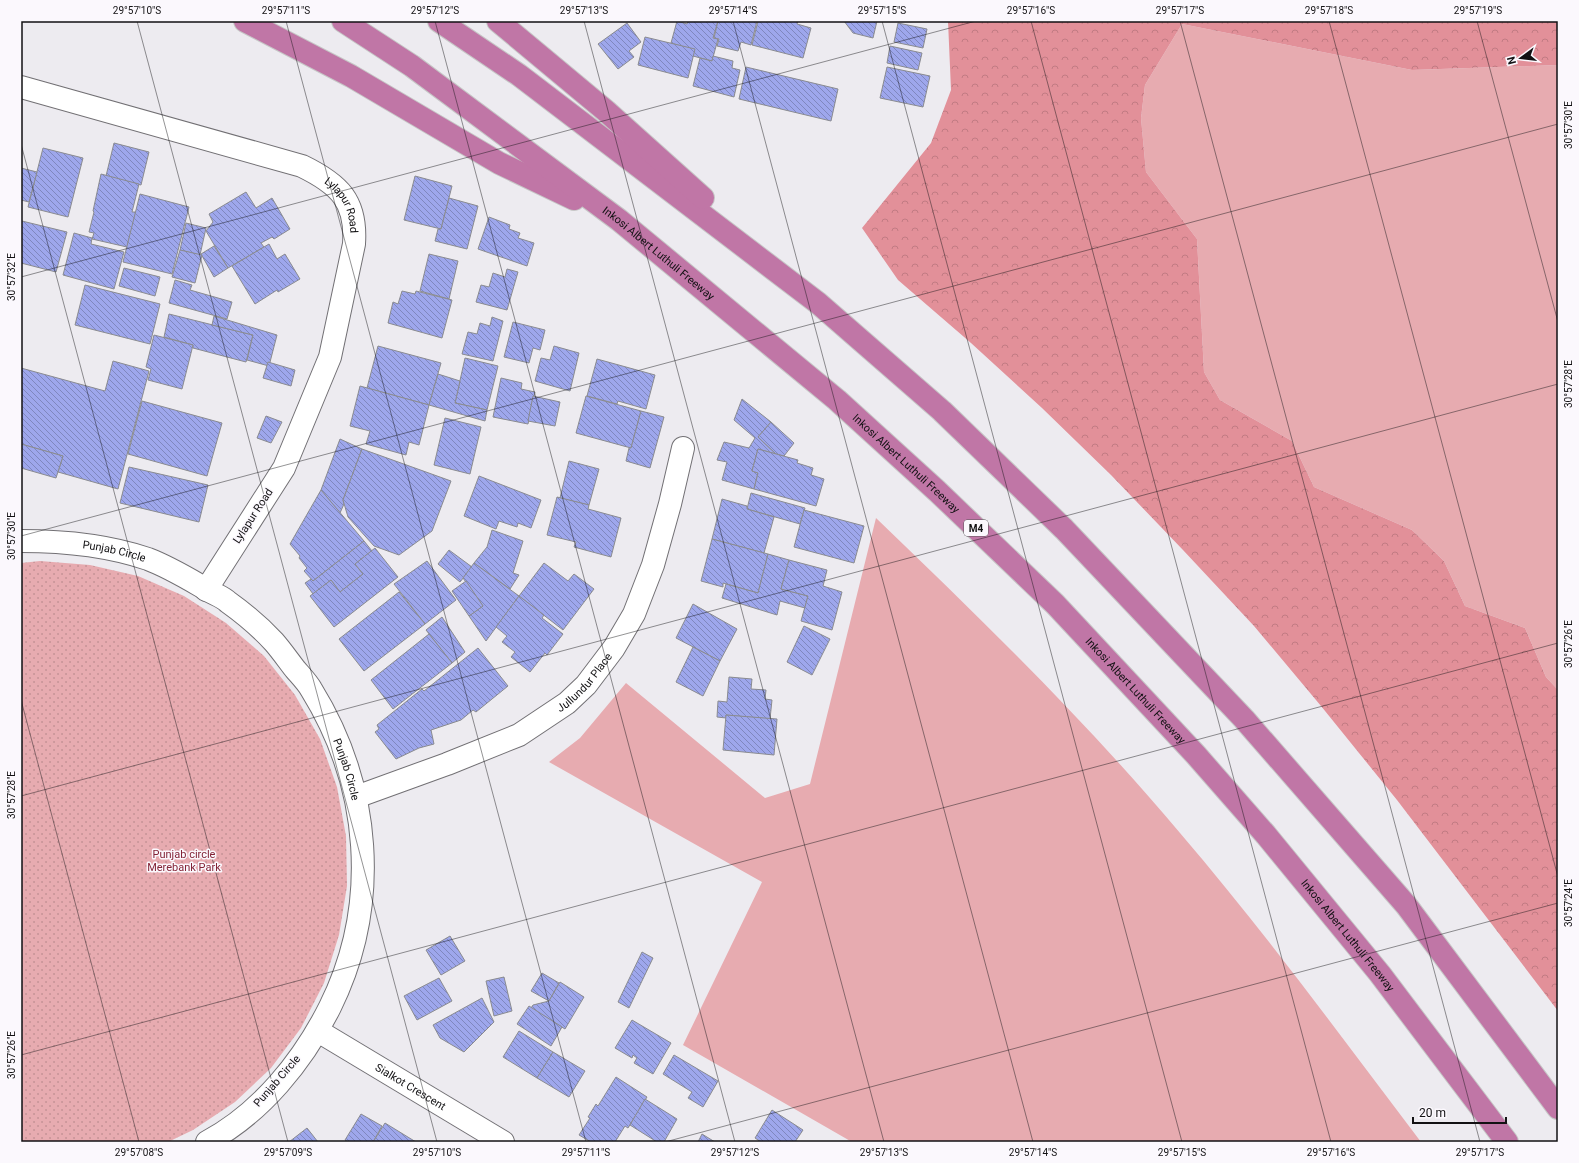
<svg xmlns="http://www.w3.org/2000/svg" width="1579" height="1163" font-family="Roboto,sans-serif">
	<defs>
		<pattern id="forest-crowns" width="20" height="18" patternUnits="userSpaceOnUse"><rect width="20" height="18" fill="#e29099"/><path d="M2 6a3 3 0 1 1 6 0M12 15a3 3 0 1 1 6 0" fill="none" stroke="#c17b83"/></pattern>
		<pattern id="park-dots" width="8" height="8" patternUnits="userSpaceOnUse"><rect width="8" height="8" fill="#e7abb0"/><path d="M2 2h.1M6 6h.1" fill="none" stroke="#c59296" stroke-width="1.8" stroke-linecap="round"/></pattern>
		<pattern id="building-back-hatch" width="6" height="6" patternUnits="userSpaceOnUse"><rect width="6" height="6" fill="#9ea7ec"/><path d="M-1 5l2 2M0 0l6 6M5-1l2 2" fill="none" stroke="#7f87be"/></pattern>
	</defs>
	<rect width="100%" height="100%" fill="#edebf0"/>
	<g fill="#e7abb0">
		<path d="M1182,24L1412,70L1558,65V690L1546,677L1525,628L1465,606L1444,561L1412,530L1314,487L1292,441L1220,400L1204,372L1197,239L1146,172L1141,118L1145,85Z"/>
		<path d="M876,518C981,619 1086,721 1180,833C1265,932 1342,1038 1421,1142H852L683,1045L762,882L549,762L580,738L626,683L765,798L810,784Z"/>
	</g>
	<path fill="url(#forest-crowns)" d="M948,21H1558V65L1412,70L1182,24L1145,85L1141,118L1146,172L1197,239L1204,372L1220,400L1292,441L1314,487L1412,530L1444,561L1465,606L1525,628L1546,677L1558,690V1011L1397,800L1321,706L1254,626L1183,550L1111,475L1042,408L971,343L898,280L862,228L931,143L951,90Z"/>
	<path fill="url(#park-dots)" d="M40,561L90,565L138,576L184,596L226,623L264,656L295,695L320,739L337,787L346,836L347,886L339,935L324,983L301,1028L271,1068L235,1102L193,1130L168,1142H21V563Z"/>
	<g fill="url(#building-back-hatch)" stroke="#8a8b90">
		<path d="M677,21L687,24L688,21H718L713,38L718,39L712,61L693,56L694,50L671,43Z"/>
		<path d="M718,21H757L751,45L741,42L738,51L717,46L719,39L714,38Z"/>
		<path d="M758,21H798L797,24L811,28L803,58L752,45Z"/>
		<path d="M844,21H877L873,38L853,33Z"/>
		<path d="M627,23L641,42L629,51L634,57L618,69L598,44Z"/>
		<path d="M898,23L927,29L923,48L894,42Z"/>
		<path d="M645,37L695,49L688,78L638,65Z"/>
		<path d="M890,46L922,53L918,70L887,63Z"/>
		<path d="M713,56L733,61L732,68L740,70L734,97L693,86L700,58L712,61Z"/>
		<path d="M746,67L838,89L831,121L739,99Z"/>
		<path d="M887,67L930,76L923,107L880,98Z"/>
		<path d="M114,143L149,152L141,185L106,176Z"/>
		<path d="M43,148L83,158L68,217L28,207Z"/>
		<path d="M21,168L37,172L29,202L21,200Z"/>
		<path d="M101,174L139,184L132,212H136L127,247L92,239L94,233L89,232L94,212L93,211Z"/>
		<path d="M415,176L452,186L441,229L404,220Z"/>
		<path d="M246,192L256,208L272,198L290,229L274,239L272,237L261,243L264,247L228,268L206,231L213,222L209,214Z"/>
		<path d="M140,194L189,207L172,274L123,262Z"/>
		<path d="M449,198L478,206L467,249L435,241L438,229H441Z"/>
		<path d="M489,217L510,225L509,229L520,233L518,238L534,243L527,266L478,249Z"/>
		<path d="M22,221L67,232L56,272L21,263V227Z"/>
		<path d="M186,223L206,228L200,255L180,250Z"/>
		<path d="M74,233L92,238L91,244L124,252L114,289L63,275Z"/>
		<path d="M269,244L277,259L285,254L300,279L278,292L277,290L255,304L232,266Z"/>
		<path d="M214,246L228,268L214,277L201,254Z"/>
		<path d="M180,250L202,255L195,283L172,277Z"/>
		<path d="M429,254L458,261L449,299L420,291Z"/>
		<path d="M124,268L160,277L155,296L119,286Z"/>
		<path d="M507,269L518,272L507,310L476,302L481,285L489,287L493,273L505,277Z"/>
		<path d="M175,280L192,285L190,290L232,302L227,319L169,303Z"/>
		<path d="M85,285L160,304L150,344L75,325Z"/>
		<path d="M402,291L415,294L416,291L452,300L442,338L388,323L393,302L398,304Z"/>
		<path d="M169,314L253,335L246,362L193,348V345L164,337Z"/>
		<path d="M214,316L277,335L269,366L247,360L253,335L212,325Z"/>
		<path d="M492,317L503,321L493,361L462,354L468,332L477,334L480,323L490,326Z"/>
		<path d="M513,322L545,330L540,350L533,348L529,363L504,357Z"/>
		<path d="M154,335L193,345L182,389L148,380L151,369L146,367Z"/>
		<path d="M378,346L441,363L429,405L367,388Z"/>
		<path d="M554,346L579,353L570,391L535,381L541,358L550,360Z"/>
		<path d="M465,358L498,366L487,410L455,403Z"/>
		<path d="M597,359L655,375L646,409L618,401L617,404L587,396Z"/>
		<path d="M113,361L149,371L118,489L58,472L63,456L21,444V368L105,391Z"/>
		<path d="M268,362L295,370L291,386L263,378Z"/>
		<path d="M438,374L460,381L455,403L487,410L485,421L429,405Z"/>
		<path d="M501,378L522,383L521,389L535,392L528,424L493,417Z"/>
		<path d="M360,386L429,405L419,445L409,442L406,455L366,444L370,431L350,426Z"/>
		<path d="M533,396L560,402L555,426L528,421Z"/>
		<path d="M586,396L641,411L631,448L576,433Z"/>
		<path d="M742,399L771,422L758,437L776,454L758,449L752,471L758,473L754,489L722,480L727,462L717,460L724,442L749,448L755,438L734,420Z"/>
		<path d="M142,401L222,423L207,476L128,454Z"/>
		<path d="M641,411L664,417L650,468L626,461L629,448H631Z"/>
		<path d="M266,416L282,422L271,443L257,438Z"/>
		<path d="M445,418L481,427L470,474L434,465Z"/>
		<path d="M771,422L794,443L784,456L776,454L758,437Z"/>
		<path d="M340,439L362,449L343,500L344,504L340,513L321,490Z"/>
		<path d="M21,444L63,456L56,478L21,468Z"/>
		<path d="M362,449L451,481L432,531L399,555L374,546L348,517L343,500Z"/>
		<path d="M758,449L798,460L797,463L813,468L811,475L824,479L816,506L754,489L758,473L752,471Z"/>
		<path d="M569,461L599,469L589,505L560,498Z"/>
		<path d="M129,467L208,485L199,522L120,503Z"/>
		<path d="M479,476L541,500L531,528L518,523L517,527L499,521L496,529L464,516Z"/>
		<path d="M321,490L364,541L313,581L304,571L307,568L299,558L300,556L290,544Z"/>
		<path d="M751,493L805,508L800,524L747,509Z"/>
		<path d="M557,497L589,505L588,509L621,518L611,557L574,547L576,542L547,535Z"/>
		<path d="M722,499L747,506V509L774,517L764,553L712,539Z"/>
		<path d="M804,510L864,526L854,563L794,547Z"/>
		<path d="M492,530L523,541L513,573L519,575L510,589L474,563L487,547Z"/>
		<path d="M712,539L768,554L758,593L723,583V587L701,581Z"/>
		<path d="M364,541L372,551L355,564L363,574L340,592L331,580L313,594L305,583L311,579L313,581Z"/>
		<path d="M375,548L398,577L334,627L310,596L331,580L340,592L363,574L355,564Z"/>
		<path d="M449,550L472,567L460,582L438,564Z"/>
		<path d="M768,554L789,560L781,589L808,596L805,608L780,601L777,615L722,598L726,584L758,593Z"/>
		<path d="M789,560L827,570L823,586L842,592L832,630L801,621L808,596L781,589Z"/>
		<path d="M427,561L456,600L425,624L394,584Z"/>
		<path d="M474,563L519,596L486,641L469,616L483,606L463,578Z"/>
		<path d="M544,563L568,581L574,574L594,589L563,630L519,596Z"/>
		<path d="M466,581L483,606L469,616L452,591Z"/>
		<path d="M399,592L425,624L364,671L339,639Z"/>
		<path d="M519,596L544,615L542,618L563,634L547,655L545,653L530,672L511,657L515,652L502,642L507,636L496,627Z"/>
		<path d="M693,604L737,629L720,661L676,638Z"/>
		<path d="M442,617L465,652L452,663L426,630Z"/>
		<path d="M804,626L830,639L812,675L787,662Z"/>
		<path d="M429,634L452,663L393,709L371,680Z"/>
		<path d="M693,647L720,661L703,696L676,682Z"/>
		<path d="M478,648L508,686L476,712L473,710L461,720L431,730L434,744L419,748L396,759L375,732L379,729L377,725L422,689L424,691Z"/>
		<path d="M729,677L752,679L751,689L766,690L765,699L772,700L770,719L726,715V718L717,717L718,701L727,702Z"/>
		<path d="M726,715L777,719L774,755L723,750Z"/>
		<path d="M450,936L465,961L441,975L426,950Z"/>
		<path d="M642,952L653,958L629,1008L618,1002Z"/>
		<path d="M542,973L559,983L549,1001L531,991Z"/>
		<path d="M504,977L512,1011L494,1016L486,981Z"/>
		<path d="M439,978L452,1001L417,1020L404,996Z"/>
		<path d="M560,982L584,997L565,1029L531,1008L533,1005L549,1001Z"/>
		<path d="M482,998L494,1022L464,1052L440,1038L433,1025Z"/>
		<path d="M529,1006L562,1027L551,1046L517,1024Z"/>
		<path d="M632,1020L671,1043L653,1074L634,1063L637,1058L633,1055L632,1058L615,1048Z"/>
		<path d="M519,1031L553,1052L537,1078L503,1057Z"/>
		<path d="M553,1052L585,1071L569,1097L537,1078Z"/>
		<path d="M674,1055L718,1081L703,1107L688,1098L692,1092L663,1074Z"/>
		<path d="M616,1077L647,1097L628,1128L625,1126L615,1142H591L579,1135L590,1118L588,1117L596,1104L598,1106Z"/>
		<path d="M645,1099L677,1119L664,1142H657L630,1125Z"/>
		<path d="M772,1110L803,1130L795,1142H761L755,1138Z"/>
		<path d="M361,1114L382,1126L373,1142H348L345,1140Z"/>
		<path d="M385,1123L416,1142H373Z"/>
		<path d="M307,1128L318,1142H289Z"/>
		<path d="M702,1134L715,1142H698Z"/>
	</g>
	<g fill="none" stroke-linecap="round" stroke-linejoin="round">
		<defs>
			<g id="minor">
				<path id="s1" d="M21,87L302,166C339,184 357,201 354,244L330,357L284,468L206,590"/>
				<path id="s2" d="M21,541C65,541 107,545 148,559C169,567 187,578 206,589C213,594 222,596 228,602C242,612 262,629 274,642C281,650 288,660 295,669C300,675 307,682 311,689C371,786 381,904 330,1007C303,1061 261,1113 207,1142"/>
				<path id="s3" d="M356,797L447,764L519,735L567,703L586,685L614,648L634,614L653,565L670,504L683,448"/>
				<path id="s4" d="M318,1031L503,1142"/>
			</g>
			<g id="motorway">
				<path d="M245,21L351,76L499,163L574,199"/>
				<path id="s5" d="M343,21L412,66L619,220L837,400L937,491L1055,604L1196,755L1266,835L1380,974L1507,1142"/>
				<path d="M439,21L519,75L818,303L942,411L1064,529L1244,719L1406,905L1558,1108"/>
				<path d="M498,21L606,111L703,198"/>
			</g>
		</defs>
		<use href="#minor" stroke="#727074" stroke-width="24"/>
		<use href="#motorway" stroke="#c6c6c6" stroke-width="24"/>
		<use href="#minor" stroke="#fff" stroke-width="22"/>
		<use href="#motorway" stroke="#c076a6" stroke-width="22"/>
	</g>
	<path fill="none" stroke="#121113" stroke-width="1" stroke-opacity="0.45" d="M137,21L437,1142M286,21L586,1142M435,21L735,1142M584,21L884,1142M733,21L1033,1142M882,21L1182,1142M1031,21L1331,1142M1180,21L1480,1142M1329,21L1558,877M1477,21L1558,322M21,144L288,1142M21,277L976,21M21,536L1558,124M21,700L139,1142M21,796L1558,384M21,1055L1558,643M665,1142L1558,903"/>
	<g text-anchor="middle" dominant-baseline="central" stroke-width="3" stroke-linejoin="round" paint-order="stroke">
		<rect fill="#fbf8fd" stroke="#585659" stroke-width="1" x="964" y="520" width="24" height="16" rx="3"/>
		<g font-size="10" font-weight="bold" fill="#121113">
			<text x="976" y="528">M4</text>
		</g>
		<g font-size="11" fill="#121113" stroke="#fbf8fd">
			<text stroke="none"><textPath href="#s1" startOffset="351">Lylapur Road</textPath></text>
			<text stroke="none"><textPath href="#s5" startOffset="392">Inkosi Albert Luthuli Freeway</textPath></text>
			<text stroke="none"><textPath href="#s5" startOffset="717">Inkosi Albert Luthuli Freeway</textPath></text>
			<text transform="translate(253 516) rotate(-57)">Lylapur Road</text>
			<text stroke="none"><textPath href="#s2" startOffset="94">Punjab Circle</textPath></text>
			<text stroke="none"><textPath href="#s3" startOffset="259">Jullundur Place</textPath></text>
			<text stroke="none"><textPath href="#s5" startOffset="1040">Inkosi Albert Luthuli Freeway</textPath></text>
			<text stroke="none"><textPath href="#s2" startOffset="429">Punjab Circle</textPath></text>
			<text stroke="none"><textPath href="#s5" startOffset="1364">Inkosi Albert Luthuli Freeway</textPath></text>
			<text transform="translate(277 1081) rotate(-49)">Punjab Circle</text>
			<text stroke="none"><textPath href="#s4" startOffset="108">Sialkot Crescent</textPath></text>
		</g>
		<g font-size="11" fill="#832437" stroke="#fbf8fd">
			<text x="184" y="854">Punjab circle<tspan x="184" dy="13">Merebank Park</tspan></text>
		</g>
	</g>
	<rect width="1579" height="1163" fill="none" stroke="#fbf8fd" stroke-width="44"/>
	<g transform="translate(1521 58) rotate(255)" stroke="#fbf8fd" stroke-width="3" paint-order="stroke">
	<path d="M0-3L7 15L0 10L-7 15Z" fill="#121113"/>
	<text y="-6" font-size="11" font-weight="bold" text-anchor="middle" fill="#121113">N</text>
	</g>
	<path d="M1413 1117v6h93v-6" fill="none" stroke="#121113" stroke-width="2"/>
	<text x="1419" y="1117" font-size="12" fill="#121113" stroke="#fbf8fd" stroke-width="3" paint-order="stroke">20 m</text>
	<rect x="22" y="22" width="1535" height="1119" fill="none" stroke="#121113" stroke-width="1.5"/>
	<g font-size="10" text-anchor="middle" fill="#121113">
		<text x="137" y="14">29°57'10"S</text>
		<text x="286" y="14">29°57'11"S</text>
		<text x="435" y="14">29°57'12"S</text>
		<text x="584" y="14">29°57'13"S</text>
		<text x="733" y="14">29°57'14"S</text>
		<text x="882" y="14">29°57'15"S</text>
		<text x="1031" y="14">29°57'16"S</text>
		<text x="1180" y="14">29°57'17"S</text>
		<text x="1329" y="14">29°57'18"S</text>
		<text x="1478" y="14">29°57'19"S</text>
		<text transform="translate(1568 125) rotate(-90)" y="4">30°57'30"E</text>
		<text transform="translate(11 277) rotate(-90)" y="4">30°57'32"E</text>
		<text transform="translate(1568 384) rotate(-90)" y="4">30°57'28"E</text>
		<text transform="translate(11 536) rotate(-90)" y="4">30°57'30"E</text>
		<text transform="translate(1568 644) rotate(-90)" y="4">30°57'26"E</text>
		<text transform="translate(11 795) rotate(-90)" y="4">30°57'28"E</text>
		<text transform="translate(1568 903) rotate(-90)" y="4">30°57'24"E</text>
		<text transform="translate(11 1055) rotate(-90)" y="4">30°57'26"E</text>
		<text x="139" y="1156">29°57'08"S</text>
		<text x="288" y="1156">29°57'09"S</text>
		<text x="437" y="1156">29°57'10"S</text>
		<text x="586" y="1156">29°57'11"S</text>
		<text x="735" y="1156">29°57'12"S</text>
		<text x="884" y="1156">29°57'13"S</text>
		<text x="1033" y="1156">29°57'14"S</text>
		<text x="1182" y="1156">29°57'15"S</text>
		<text x="1331" y="1156">29°57'16"S</text>
		<text x="1480" y="1156">29°57'17"S</text>
	</g>
</svg>
